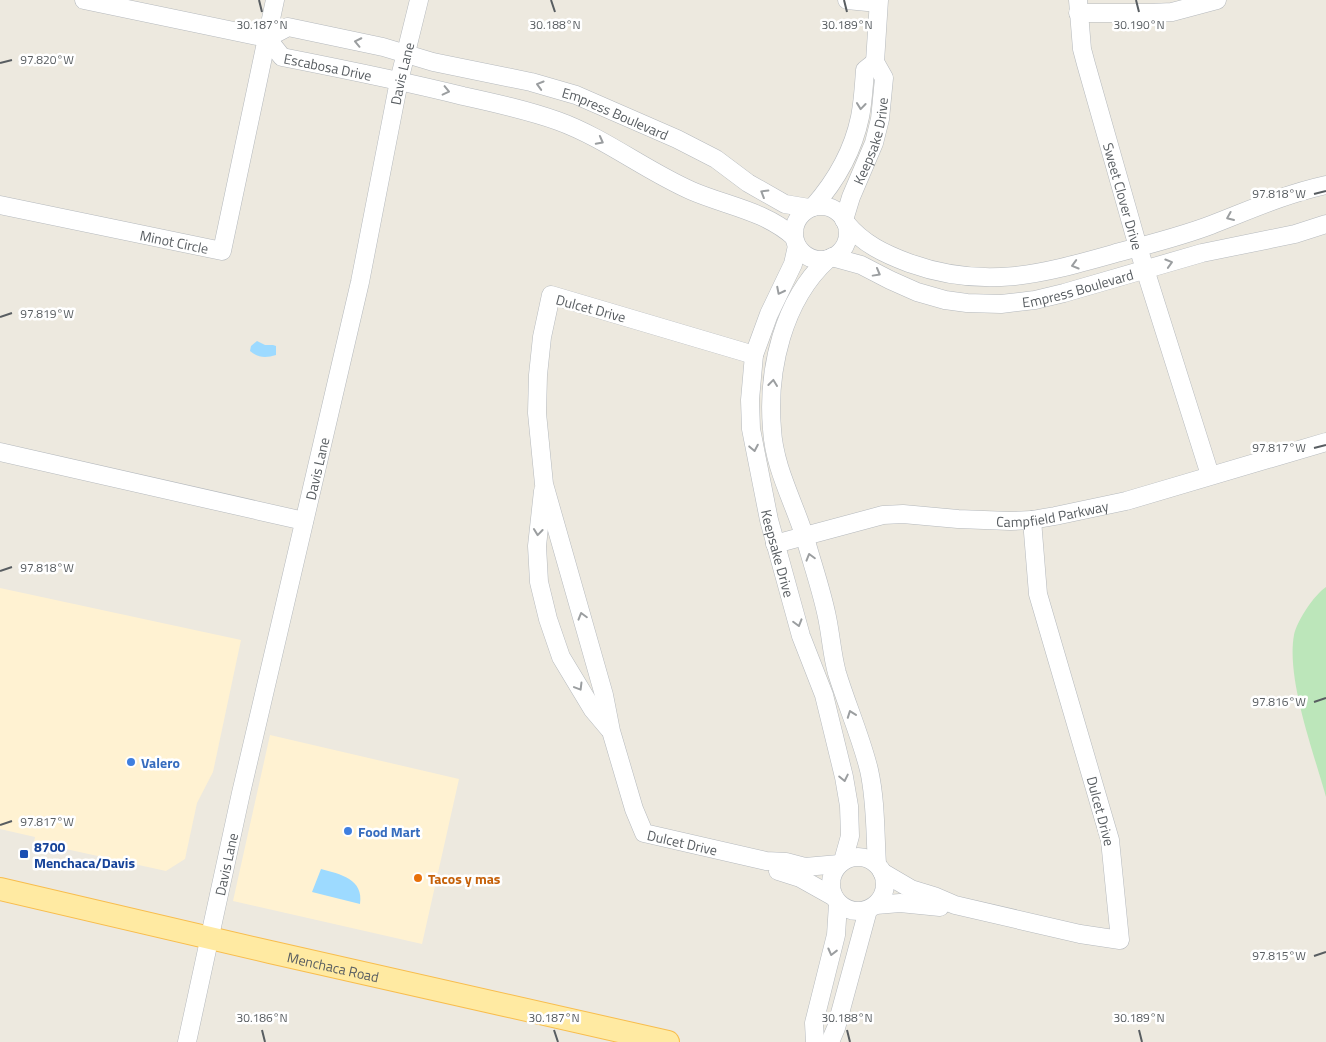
<svg xmlns="http://www.w3.org/2000/svg" width="1326" height="1042" font-family="'Titillium Web',sans-serif">
	<rect width="100%" height="100%" fill="#ede9df"/>
	<g fill="#fff2d2">
		<path d="M0,588L241,640L213,772L197,803L185,859L166,871L34,842L35,837L0,829Z"/>
		<path d="M270,735L459,779L422,944L233,901Z"/>
	</g>
	<path fill="#bce6ba" d="M1326,587V797C1314,753 1286,679 1294,635C1297,621 1314,595 1326,587Z"/>
	<g fill="#9ddaff">
		<path d="M257,341L265,345H273L276,346V355C266,358 258,358 250,351L251,346Z"/>
		<path d="M321,869C340,874 364,879 360,904L312,892Z"/>
	</g>
	<g fill="none" stroke-linecap="round" stroke-linejoin="round">
		<defs>
			<g id="minor">
				<path id="s1" d="M84,0L267,38L288,27L383,47L433,62L531,82L576,95L677,139L716,159L748,183L785,204L809,208"/>
				<path d="M847,0L878,3"/>
				<path id="s2" d="M1078,0L1082,49L1086,64L1138,247L1210,475"/>
				<path d="M1078,13H1151L1172,12L1217,0"/>
				<path id="s3" d="M267,38L282,57C343,69 403,81 463,96C495,103 527,110 558,121C605,138 646,171 692,191C727,206 765,211 794,237"/>
				<path id="s4" d="M0,205L222,251L275,0"/>
				<circle cx="821" cy="233" r="27"/>
				<path d="M813,207C835,182 853,151 860,117C863,102 864,85 865,70L875,62"/>
				<path id="s5" d="M844,220L851,197L874,143L880,119L884,78L875,62L879,0"/>
				<path d="M846,223C863,244 885,254 909,263C987,291 1045,273 1120,252C1151,244 1182,236 1211,225C1250,210 1285,194 1326,185"/>
				<path id="s6" d="M797,246L793,264L769,314L754,355L750,400L751,429L769,520L801,636L824,695L844,777L849,806L850,836L843,861"/>
				<path id="s7" d="M832,257L861,265L890,280L917,292L945,300L967,303L1001,304L1035,300L1064,293L1202,253L1295,234L1326,224"/>
				<path d="M828,259C783,300 767,370 772,429C774,468 795,504 806,541C813,566 822,592 827,617C831,636 832,655 837,673C847,706 861,737 869,770C876,801 875,833 877,864"/>
				<path id="s8" d="M754,355L551,295L542,337L538,375L537,413L544,484L604,695L611,731L634,809L644,833L766,861L786,862L805,867L839,864"/>
				<path d="M0,452L304,521"/>
				<path d="M543,491L537,546L539,582L548,619L561,657L593,710L609,729"/>
				<path id="s9" d="M775,544L883,515L903,514L958,519L1010,521L1032,520L1055,516L1126,501L1326,442"/>
				<circle cx="858" cy="884" r="27"/>
				<path d="M778,871L800,878L834,897"/>
				<path d="M882,872L911,889L934,896L955,905L1080,934L1120,940L1110,840L1038,594L1032,520"/>
				<path d="M876,905L900,903L940,907"/>
				<path id="s10" d="M187,1042L241,793L360,282L399,81L419,0"/>
				<path d="M815,1042L814,1023L836,935L838,904"/>
				<path d="M830,1042L836,1028L868,910"/>
			</g>
			<g id="major">
				<path id="s11" d="M0,889L270,952L668,1042"/>
			</g>
		</defs>
		<use href="#minor" stroke="#b5b9bd" stroke-width="19"/>
		<use href="#major" stroke="#f8bd4d" stroke-width="24"/>
		<use href="#minor" stroke="#fff" stroke-width="18"/>
		<use href="#major" stroke="#ffeaa2" stroke-width="22"/>
	</g>
	<defs><path id="oneway-chevron" d="M-2-3.5L2.5 0L-2 3.5" fill="none" stroke-width="1.6" stroke-linecap="round" stroke-linejoin="round" transform="scale(1.25)"/></defs>
	<g stroke="#9b9ea0">
		<use href="#oneway-chevron" transform="translate(358 42) rotate(-168)"/>
		<use href="#oneway-chevron" transform="translate(540 85) rotate(-164)"/>
		<use href="#oneway-chevron" transform="translate(446 91) rotate(13)"/>
		<use href="#oneway-chevron" transform="translate(861 106) rotate(96)"/>
		<use href="#oneway-chevron" transform="translate(600 141) rotate(28)"/>
		<use href="#oneway-chevron" transform="translate(764 193) rotate(-149)"/>
		<use href="#oneway-chevron" transform="translate(1230 217) rotate(157)"/>
		<use href="#oneway-chevron" transform="translate(1169 263) rotate(-17)"/>
		<use href="#oneway-chevron" transform="translate(1075 265) rotate(164)"/>
		<use href="#oneway-chevron" transform="translate(877 273) rotate(29)"/>
		<use href="#oneway-chevron" transform="translate(780 291) rotate(117)"/>
		<use href="#oneway-chevron" transform="translate(773 383) rotate(-83)"/>
		<use href="#oneway-chevron" transform="translate(754 448) rotate(79)"/>
		<use href="#oneway-chevron" transform="translate(538 532) rotate(96)"/>
		<use href="#oneway-chevron" transform="translate(810 557) rotate(-106)"/>
		<use href="#oneway-chevron" transform="translate(582 616) rotate(-106)"/>
		<use href="#oneway-chevron" transform="translate(798 623) rotate(74)"/>
		<use href="#oneway-chevron" transform="translate(579 687) rotate(59)"/>
		<use href="#oneway-chevron" transform="translate(851 714) rotate(-110)"/>
		<use href="#oneway-chevron" transform="translate(844 778) rotate(78)"/>
		<use href="#oneway-chevron" transform="translate(832 952) rotate(104)"/>
	</g>
	<path fill="none" stroke="#585d61" stroke-width="2" d="M259,0L262,12M551,0L555,12M844,0L847,12M1136,0L1139,12M0,63L12,60M1314,194L1326,191M0,317L12,313M1314,448L1326,445M0,571L12,567M1314,702L1326,698M0,825L12,821M1314,956L1326,952M262,1030L265,1042M554,1030L558,1042M847,1030L850,1042M1139,1030L1142,1042"/>
	<g fill="#3f7fe0" stroke="#fff" stroke-width="2">
		<circle cx="131" cy="762" r="5"/>
		<circle cx="348" cy="831" r="5"/>
	</g>
	<rect fill="#1a4fb4" stroke="#fff" stroke-width="2" x="19" y="849" width="10" height="10" rx="2.5"/>
	<circle fill="#e8710a" stroke="#fff" stroke-width="2" cx="418" cy="878" r="5"/>
	<g text-anchor="middle" dominant-baseline="central" stroke-width="5" stroke-linejoin="round" paint-order="stroke">
		<g font-size="14" fill="#585d61" stroke="#fff">
			<text stroke="none"><textPath href="#s3" startOffset="71">Escabosa Drive</textPath></text>
			<text stroke="none"><textPath href="#s10" startOffset="992">Davis Lane</textPath></text>
			<text stroke="none"><textPath href="#s1" startOffset="550">Empress Boulevard</textPath></text>
			<text stroke="none"><textPath href="#s5" startOffset="84">Keepsake Drive</textPath></text>
			<text stroke="none"><textPath href="#s2" startOffset="202">Sweet Clover Drive</textPath></text>
			<text stroke="none"><textPath href="#s4" startOffset="178">Minot Circle</textPath></text>
			<text stroke="none"><textPath href="#s7" startOffset="256">Empress Boulevard</textPath></text>
			<text transform="translate(591 308) rotate(15)">Dulcet Drive</text>
			<text stroke="none"><textPath href="#s10" startOffset="588">Davis Lane</textPath></text>
			<text stroke="none"><textPath href="#s9" startOffset="282">Campfield Parkway</textPath></text>
			<text stroke="none"><textPath href="#s6" startOffset="319">Keepsake Drive</textPath></text>
			<text transform="translate(1101 811) rotate(75)">Dulcet Drive</text>
			<text stroke="none"><textPath href="#s8" startOffset="805">Dulcet Drive</textPath></text>
			<text stroke="none"><textPath href="#s10" startOffset="182">Davis Lane</textPath></text>
			<text stroke="none"><textPath href="#s11" startOffset="342">Menchaca Road</textPath></text>
		</g>
		<g font-size="14" font-weight="bold" fill="#366cbe" stroke="#fff" text-anchor="start">
			<text x="141" y="762">Valero</text>
			<text x="358" y="831">Food Mart</text>
		</g>
		<g font-size="14" font-weight="bold" fill="#164399" stroke="#fff" text-anchor="start">
			<text x="34" y="846">8700<tspan x="34" dy="16">Menchaca/Davis</tspan></text>
		</g>
		<g font-size="14" font-weight="bold" fill="#c56008" stroke="#fff" text-anchor="start">
			<text x="428" y="878">Tacos y mas</text>
		</g>
	</g>
	<g font-size="12" text-anchor="middle" fill="#585d61" stroke="#fff" stroke-width="5" stroke-linejoin="round" paint-order="stroke">
		<text x="262" y="29">30.187°N</text>
		<text x="555" y="29">30.188°N</text>
		<text x="847" y="29">30.189°N</text>
		<text x="1139" y="29">30.190°N</text>
		<text x="47" y="64">97.820°W</text>
		<text x="1279" y="198">97.818°W</text>
		<text x="47" y="318">97.819°W</text>
		<text x="1279" y="452">97.817°W</text>
		<text x="47" y="572">97.818°W</text>
		<text x="1279" y="706">97.816°W</text>
		<text x="47" y="826">97.817°W</text>
		<text x="1279" y="960">97.815°W</text>
		<text x="262" y="1022">30.186°N</text>
		<text x="554" y="1022">30.187°N</text>
		<text x="847" y="1022">30.188°N</text>
		<text x="1139" y="1022">30.189°N</text>
	</g>
</svg>
